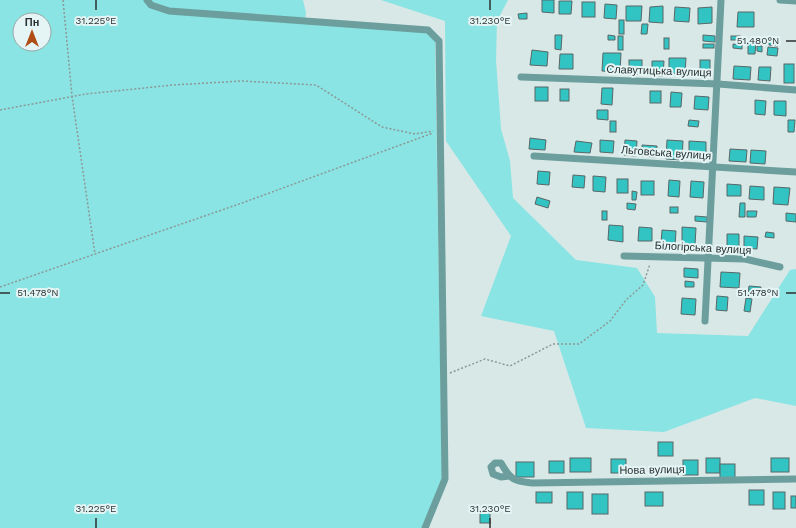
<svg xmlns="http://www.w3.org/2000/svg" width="796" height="528" font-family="'Work Sans',sans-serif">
	<rect width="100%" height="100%" fill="#d7e8e7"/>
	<g fill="#89e4e3" fill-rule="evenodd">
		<path d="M0,0H146L151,7L426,31L435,41L442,478L422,528H0ZM20,20H44V44H20Z"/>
		<path d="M149,0H303L306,13L305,19L167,9L152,3Z"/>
		<path d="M381,0H508L497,21L496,60L501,129L510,161L513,198L576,260L637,268L655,297L657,333L748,336L790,270L796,269V406L755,398L664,432L586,428L554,331L481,316L511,236L446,141L445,21Z"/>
	</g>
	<g fill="#31c4c3" stroke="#596767">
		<path d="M542,0H554V13L542,12Z"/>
		<path d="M559,1H572L571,14H559Z"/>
		<rect x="582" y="2" width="13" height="15"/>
		<path d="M605,4L617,5L616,19L604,18Z"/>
		<path d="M626,6H642L641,21H626Z"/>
		<path d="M663,6V23L649,22L650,7Z"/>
		<path d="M675,7L690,8L689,22L674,21Z"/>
		<path d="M712,7V23L698,24V8Z"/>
		<path d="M738,12H754V27H737Z"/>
		<path d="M527,13V19H519L518,14Z"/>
		<rect x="619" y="20" width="5" height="14"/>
		<path d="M642,24H648L647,34H641Z"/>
		<path d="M555,35H562L561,50L555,49Z"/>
		<path d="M608,35L615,36V40H608Z"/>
		<path d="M703,35L715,36V42L703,41Z"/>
		<rect x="618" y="36" width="5" height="14"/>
		<rect x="731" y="36" width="9" height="4"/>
		<path d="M769,37L778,38V46L769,45Z"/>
		<rect x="664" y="38" width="5" height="11"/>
		<path d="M748,42H756L755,54H748Z"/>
		<rect x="703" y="44" width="11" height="4"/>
		<path d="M733,44L742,45V49L733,48Z"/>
		<path d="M757,46H762V52L757,51Z"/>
		<path d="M768,47L778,48L777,56L767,55Z"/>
		<path d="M532,50L548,52L547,66L530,65Z"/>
		<path d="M603,53H621L620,72L602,71Z"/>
		<path d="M560,54H573V69H559Z"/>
		<path d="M669,58H686L685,74L669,73Z"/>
		<rect x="629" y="60" width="13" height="14"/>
		<rect x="700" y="60" width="10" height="17"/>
		<path d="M652,61H664L663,76L652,75Z"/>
		<rect x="784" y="64" width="10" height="19"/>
		<path d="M734,66L751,67L750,80L733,79Z"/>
		<path d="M759,67H771L770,81L758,80Z"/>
		<rect x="535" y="87" width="13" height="14"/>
		<path d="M602,88H613L612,105L601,104Z"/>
		<rect x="560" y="89" width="9" height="12"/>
		<rect x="650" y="91" width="11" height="12"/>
		<path d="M671,92L682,93L681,107H670Z"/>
		<path d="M695,96L709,97L708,110L694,109Z"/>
		<path d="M755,100L766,101L765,115L755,114Z"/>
		<path d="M774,101H786V116L774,115Z"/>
		<path d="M597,110H608V120L597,119Z"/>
		<path d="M689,120L699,121L698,127L688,126Z"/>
		<path d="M788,120H795L794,132H788Z"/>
		<rect x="610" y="121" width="6" height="11"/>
		<path d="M530,138L546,140L545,150L529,149Z"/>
		<path d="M600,140L614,141L613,153L600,152Z"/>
		<path d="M625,140L637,141L636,156L624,155Z"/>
		<path d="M667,140L683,141L682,160L666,159Z"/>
		<path d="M576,141L592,143L590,153L574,152Z"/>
		<path d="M689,141L706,142V159H689Z"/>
		<path d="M642,145L657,146L656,157L642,156Z"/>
		<path d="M730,149L747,150L746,162L729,161Z"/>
		<path d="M751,150L766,151L765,164L750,163Z"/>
		<path d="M538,171L550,172L549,185L537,184Z"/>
		<path d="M573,175L585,176L584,188L572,187Z"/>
		<path d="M593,176L606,177L605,192L593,191Z"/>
		<rect x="617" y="179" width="11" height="14"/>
		<path d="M669,180L680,181L679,197L668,196Z"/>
		<rect x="641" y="181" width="13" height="14"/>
		<path d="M691,181L704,182L703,198L690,197Z"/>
		<path d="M727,184L741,185V196H727Z"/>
		<path d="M750,186L764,187V200L749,199Z"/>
		<path d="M774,187L790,188L788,205L773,204Z"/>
		<path d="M632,191L637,192L636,200H632Z"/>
		<path d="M537,197L550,201L548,208L535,204Z"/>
		<path d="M627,203L636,204L635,210L627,209Z"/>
		<path d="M740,203H745V217H739Z"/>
		<rect x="670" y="207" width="8" height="6"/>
		<rect x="602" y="211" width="5" height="9"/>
		<path d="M747,211H757L756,217H747Z"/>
		<path d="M786,213L796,214V222L786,221Z"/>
		<path d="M695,216L707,217V222L695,221Z"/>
		<path d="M609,225L623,226V242L608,240Z"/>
		<path d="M639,227L652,228V241H638Z"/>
		<path d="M682,227L696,228L695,245H682Z"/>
		<path d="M662,230L676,231L675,245L661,244Z"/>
		<path d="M766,232L774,233V238L765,237Z"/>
		<path d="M727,234H739V248L727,247Z"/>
		<path d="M744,236L758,237L757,249L744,248Z"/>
		<path d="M684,268L698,269V278L684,277Z"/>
		<path d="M721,272L740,273L739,288L720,287Z"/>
		<path d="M685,281L694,282V287H685Z"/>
		<path d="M749,286L761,287L760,296L748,295Z"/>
		<path d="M717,296L728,297L727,311L716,310Z"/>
		<path d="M682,298L696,299L695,315L681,314Z"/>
		<path d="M746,298L752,299L750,312L744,311Z"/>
		<rect x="658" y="442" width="15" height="14"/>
		<rect x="570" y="458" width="21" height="14"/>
		<rect x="706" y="458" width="14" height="15"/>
		<rect x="771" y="458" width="18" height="14"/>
		<rect x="611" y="459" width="15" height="14"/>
		<rect x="683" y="460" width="15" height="15"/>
		<rect x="549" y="461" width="15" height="12"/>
		<rect x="516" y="462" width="18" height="15"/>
		<rect x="720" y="464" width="15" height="14"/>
		<rect x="749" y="490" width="15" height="15"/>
		<rect x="536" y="492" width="16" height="11"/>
		<rect x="567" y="492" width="16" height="17"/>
		<rect x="645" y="492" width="18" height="14"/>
		<rect x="773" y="492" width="12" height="17"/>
		<rect x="592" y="494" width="16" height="20"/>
		<rect x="791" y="496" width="5" height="12"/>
		<rect x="480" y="512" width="10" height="11"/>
	</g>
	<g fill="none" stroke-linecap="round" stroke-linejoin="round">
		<g stroke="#8c9897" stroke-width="1.5" stroke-dasharray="2 2" stroke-linecap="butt">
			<path d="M63,0L72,96L95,254"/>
			<path d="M0,110L86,94L173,85L242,81L316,85L382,127L415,134L433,131"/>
			<path d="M0,287L242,203L433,133"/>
			<path d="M450,373L485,359L510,366L553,344H579L610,321L626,300L643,285L650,264"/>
		</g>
		<g stroke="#6c9e9d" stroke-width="7">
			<path d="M147,0L151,5L169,11L428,30L439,41L445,479L425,528"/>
			<path d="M780,0L796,1"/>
			<path d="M521,77L718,84L796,90"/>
			<path d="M534,156L796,172"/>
			<path d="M624,256L745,259L780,267"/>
			<path d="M705,321L721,0"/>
			<path d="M509,476L501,477L493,474L491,467L495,463H501C510,479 513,481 532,483L796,479"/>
		</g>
	</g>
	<path fill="none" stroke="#2b3131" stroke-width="1.5" d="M96,0V10M490,0V10M786,41H796M0,293H10M786,293H796M96,518V528M490,518V528"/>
	<g text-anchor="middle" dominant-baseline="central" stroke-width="4" stroke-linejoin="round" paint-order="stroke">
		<g font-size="11" fill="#2b3131" stroke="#e5f5f5">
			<text transform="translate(659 71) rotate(2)">Славутицька вулиця</text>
			<text transform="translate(666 153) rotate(4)">Льговська вулиця</text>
			<text transform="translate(703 248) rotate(3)">Білогірська вулиця</text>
			<text transform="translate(652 470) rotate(-1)">Нова вулиця</text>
		</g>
	</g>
	<g font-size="10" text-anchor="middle" fill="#2b3131" stroke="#e5f5f5" stroke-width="4" stroke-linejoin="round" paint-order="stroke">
		<text x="96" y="24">31.225°E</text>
		<text x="490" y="24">31.230°E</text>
		<text x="758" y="44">51.480°N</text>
		<text x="38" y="296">51.478°N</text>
		<text x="758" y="296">51.478°N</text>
		<text x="96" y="512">31.225°E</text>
		<text x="490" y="512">31.230°E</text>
	</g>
	<g transform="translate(32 32)"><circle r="19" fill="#e5f5f5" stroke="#9ba7a7"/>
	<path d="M0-3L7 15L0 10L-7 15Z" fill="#b04d17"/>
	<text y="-6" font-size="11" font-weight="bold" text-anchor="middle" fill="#2b3131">Пн</text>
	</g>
</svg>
